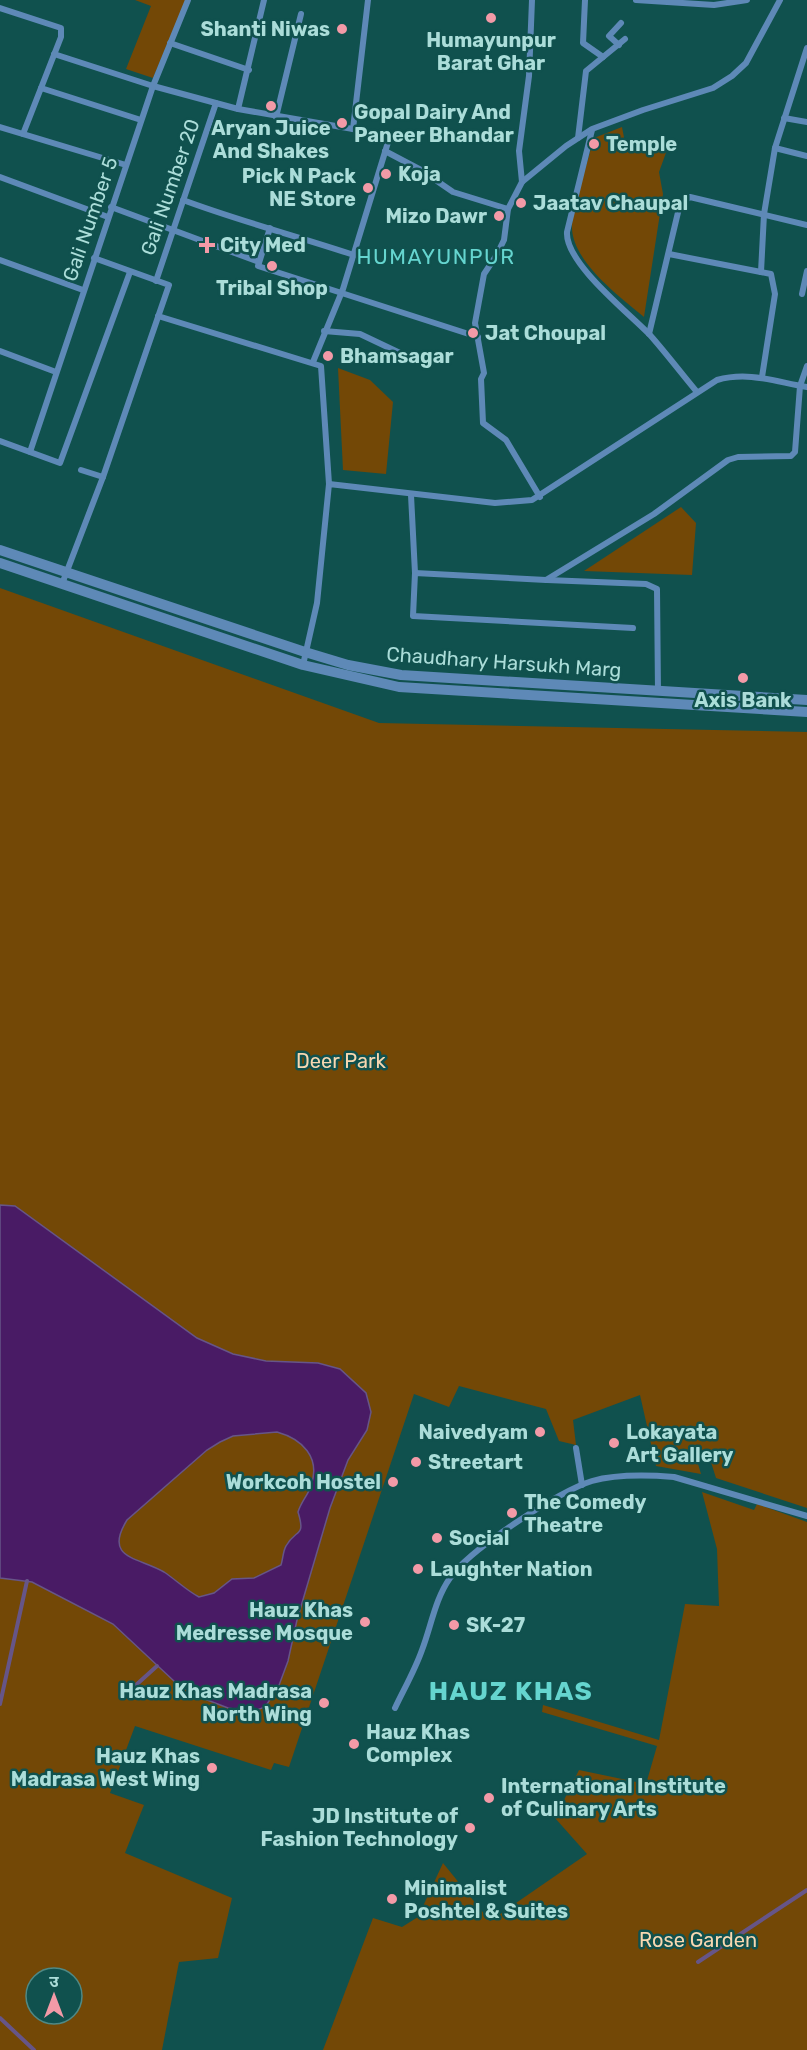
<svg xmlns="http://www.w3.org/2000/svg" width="807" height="2050" font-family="Rubik,'Noto Sans Devanagari',sans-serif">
	<rect width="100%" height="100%" fill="#10514e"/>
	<g fill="#734806" fill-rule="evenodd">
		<path d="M135,0H186L153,78L126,69L151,6Z"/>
		<path d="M622,127L626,148L671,139L659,172L663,194L644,317C620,297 574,263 572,229C571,211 589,158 594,138Z"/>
		<path d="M338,368L370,380L393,402L386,474L343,470Z"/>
		<path d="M681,507L696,523L692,575L584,571Z"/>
		<path d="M0,588L379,723L807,732V1508L716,1478L709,1456L696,1457L701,1474L656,1466L640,1395L573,1420L576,1445L559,1441L546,1409L459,1386L449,1407L414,1394L289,1767L274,1763L271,1770L135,1726L110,1793L144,1805L125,1853L232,1898L218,1958L179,1962L162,2050H0ZM36,1978H72V2014H36Z"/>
		<path d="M702,1492L754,1510L757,1504L807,1522V2050H323L373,1918L402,1927L418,1917L443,1863L490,1921L587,1854L555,1818L579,1770L646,1784L657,1746L542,1712L543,1705L659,1740L685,1604L719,1606L717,1549Z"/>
	</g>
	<path fill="#491b65" stroke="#658" stroke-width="1.5" fill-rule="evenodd" d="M0,1205L15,1206L197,1338L233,1354L266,1361L318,1363L340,1369L366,1393L371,1412L367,1430L348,1460L330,1508L297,1620L288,1661L278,1688L265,1707L251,1712L228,1708L197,1696L175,1682L113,1624L32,1582L0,1578ZM277,1432C302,1439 321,1457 311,1486C308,1495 301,1502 298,1512C306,1538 296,1528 286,1546C283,1551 283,1559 281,1565L254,1578L232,1579L214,1593L199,1597C186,1590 176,1580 164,1572C138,1557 103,1559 127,1520L207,1450L220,1442L233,1436Z"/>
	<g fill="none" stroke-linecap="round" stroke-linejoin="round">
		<g stroke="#658" stroke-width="4">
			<path d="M129,1698L136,1685L157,1666"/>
			<path d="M0,1704L27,1581"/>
			<path d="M698,1962L807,1890"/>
			<path d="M0,2018L34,2050"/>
		</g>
		<g stroke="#5e89b7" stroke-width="6">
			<path d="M532,0L529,76L519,151L522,182L508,209L504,240L496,256L484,274L475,323L484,373L481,379L483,423L506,440L540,497"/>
			<path d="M585,0L583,43L603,57"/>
			<path d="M636,0L714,5L747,0"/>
			<path d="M0,8L61,28V37L23,134"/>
			<path d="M170,43L249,70"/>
			<path d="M619,45L609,36L621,23"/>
			<path d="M54,54L153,86L238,109L264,0"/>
			<path d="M41,88L141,120"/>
			<path d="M238,109L353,129L389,139L343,289L313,362"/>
			<path d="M276,117L301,14"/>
			<path d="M784,118L807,122"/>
			<path d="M0,127L126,165"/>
			<path d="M353,129L368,0"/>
			<path d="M592,130L567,232C565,263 629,313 650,335C666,353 681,373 697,392"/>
			<path d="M578,138L586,71L625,39"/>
			<path d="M775,148L807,156"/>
			<path d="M385,151L421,170L453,192L508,209"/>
			<path d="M0,177L108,217"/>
			<path d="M522,182L566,146L592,129L643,110L713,88L732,76L746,63L780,0"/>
			<path d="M183,200C239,221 297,236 354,255"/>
			<path d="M111,207L259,262"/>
			<path d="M270,228L258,266L478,337"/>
			<path d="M669,254L771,274L775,294L762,377"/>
			<path d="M0,260L83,290"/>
			<path d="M761,272L764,214L775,148L807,48"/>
			<path d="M156,281L216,103"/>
			<path d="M802,294L807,271"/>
			<path d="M158,316L321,366L329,484"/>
			<path d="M324,331L360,334L400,353"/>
			<path d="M649,334L680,204L690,197L807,225"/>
			<path d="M0,351L56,372"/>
			<path d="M0,441L60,463L130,272"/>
			<path d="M30,452L153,86L188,0"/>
			<path d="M81,470L103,477"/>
			<path d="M411,495L415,573"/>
			<path d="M547,580L646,584L657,589L658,692"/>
			<path d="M62,584L103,477L169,285L94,258"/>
			<path d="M633,628L413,616L415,573L546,580L654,514L728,460L738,457L791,456L795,452L800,386L807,366"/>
			<path d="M303,665L317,603L329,484L495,503L532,500L717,380C749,371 776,382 807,387"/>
			<path d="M576,1448L582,1485"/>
			<path d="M395,1708C404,1689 415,1670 422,1650C431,1627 435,1599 450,1578C469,1550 559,1491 592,1481C617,1474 649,1475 674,1477L807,1516"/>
		</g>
		<g stroke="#5e89b7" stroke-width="10">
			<path d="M0,550L305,652L348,665L401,675L807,700"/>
			<path d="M0,563L303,665L399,687L807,712"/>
		</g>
	</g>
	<g fill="#f39aa7" stroke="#10514e" stroke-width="2">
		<circle cx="491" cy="18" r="6"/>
		<circle cx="342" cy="29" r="6"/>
		<circle cx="271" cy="106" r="6"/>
		<circle cx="342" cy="123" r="6"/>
		<circle cx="594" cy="144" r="6"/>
		<circle cx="386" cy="174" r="6"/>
		<circle cx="368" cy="188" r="6"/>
		<circle cx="521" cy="203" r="6"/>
		<circle cx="499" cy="216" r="6"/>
		<path d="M204 236h6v6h6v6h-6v6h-6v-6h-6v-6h6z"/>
		<circle cx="272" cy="266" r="6"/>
		<circle cx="473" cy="333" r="6"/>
		<circle cx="328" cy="356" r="6"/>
		<circle cx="743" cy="678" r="6"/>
		<circle cx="540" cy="1432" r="6"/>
		<circle cx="614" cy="1443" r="6"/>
		<circle cx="416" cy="1462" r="6"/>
		<circle cx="393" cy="1482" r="6"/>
		<circle cx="512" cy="1513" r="6"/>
		<circle cx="437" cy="1538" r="6"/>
		<circle cx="418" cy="1569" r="6"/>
		<circle cx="365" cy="1622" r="6"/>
		<circle cx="454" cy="1625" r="6"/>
		<circle cx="324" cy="1703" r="6"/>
		<circle cx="354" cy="1744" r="6"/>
		<circle cx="212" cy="1768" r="6"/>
		<circle cx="489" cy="1798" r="6"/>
		<circle cx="470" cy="1828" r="6"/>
		<circle cx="392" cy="1899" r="6"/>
	</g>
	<g text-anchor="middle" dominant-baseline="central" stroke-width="5" stroke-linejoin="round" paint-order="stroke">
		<g font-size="20" font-weight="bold" fill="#abddd9" stroke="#10514e" text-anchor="start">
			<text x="330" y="29" text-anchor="end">Shanti Niwas</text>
			<text x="491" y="40" text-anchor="middle">Humayunpur<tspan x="491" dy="23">Barat Ghar</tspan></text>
			<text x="354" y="112">Gopal Dairy And<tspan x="354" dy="23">Paneer Bhandar</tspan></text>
			<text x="271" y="128" text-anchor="middle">Aryan Juice<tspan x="271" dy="23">And Shakes</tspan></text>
			<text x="606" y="144">Temple</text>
			<text x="398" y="174">Koja</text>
			<text x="356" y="176" text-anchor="end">Pick N Pack<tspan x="356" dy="23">NE Store</tspan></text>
			<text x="533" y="203">Jaatav Chaupal</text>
			<text x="487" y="216" text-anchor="end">Mizo Dawr</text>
			<text x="220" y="245">City Med</text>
			<text x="272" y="288" text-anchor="middle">Tribal Shop</text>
			<text x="485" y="333">Jat Choupal</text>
			<text x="340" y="356">Bhamsagar</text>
			<text x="743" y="700" text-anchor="middle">Axis Bank</text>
			<text x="528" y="1432" text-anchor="end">Naivedyam</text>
			<text x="626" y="1432">Lokayata<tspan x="626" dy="23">Art Gallery</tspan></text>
			<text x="428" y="1462">Streetart</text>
			<text x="381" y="1482" text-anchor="end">Workcoh Hostel</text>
			<text x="524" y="1502">The Comedy<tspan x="524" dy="23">Theatre</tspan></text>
			<text x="449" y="1538">Social</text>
			<text x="430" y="1569">Laughter Nation</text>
			<text x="353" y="1610" text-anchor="end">Hauz Khas<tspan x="353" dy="23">Medresse Mosque</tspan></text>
			<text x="466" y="1625">SK-27</text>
			<text x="312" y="1691" text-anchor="end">Hauz Khas Madrasa<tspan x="312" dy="23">North Wing</tspan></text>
			<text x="366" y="1732">Hauz Khas<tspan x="366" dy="23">Complex</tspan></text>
			<text x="200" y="1756" text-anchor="end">Hauz Khas<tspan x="200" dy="23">Madrasa West Wing</tspan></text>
			<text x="501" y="1786">International Institute<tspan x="501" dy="23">of Culinary Arts</tspan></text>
			<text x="458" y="1816" text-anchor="end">JD Institute of<tspan x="458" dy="23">Fashion Technology</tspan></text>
			<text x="404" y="1888">Minimalist<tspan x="404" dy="23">Poshtel &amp; Suites</tspan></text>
		</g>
		<g font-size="20" fill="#abddd9" stroke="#10514e">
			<text transform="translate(170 187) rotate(-71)">Gali Number 20</text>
			<text transform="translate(90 219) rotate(-71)">Gali Number 5</text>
			<text transform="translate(504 662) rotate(4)">Chaudhary Harsukh Marg</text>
		</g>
		<g font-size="20" fill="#f8d7b0" stroke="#10514e">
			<text x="341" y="1061">Deer Park</text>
			<text x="698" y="1940">Rose Garden</text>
		</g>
		<g font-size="21" letter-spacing="1.5" fill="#65d5cf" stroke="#10514e">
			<text x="436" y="256">HUMAYUNPUR</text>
		</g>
		<g font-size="26" font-weight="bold" letter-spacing="1.5" fill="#65d5cf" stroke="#10514e">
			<text x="511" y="1691">HAUZ KHAS</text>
		</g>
	</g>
	<g transform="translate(54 1996)"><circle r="28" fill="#10514e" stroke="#4e8986" stroke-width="1.5"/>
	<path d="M0-4.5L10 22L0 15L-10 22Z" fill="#f39aa7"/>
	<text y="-9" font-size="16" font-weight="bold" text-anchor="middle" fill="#abddd9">उ</text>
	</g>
</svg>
